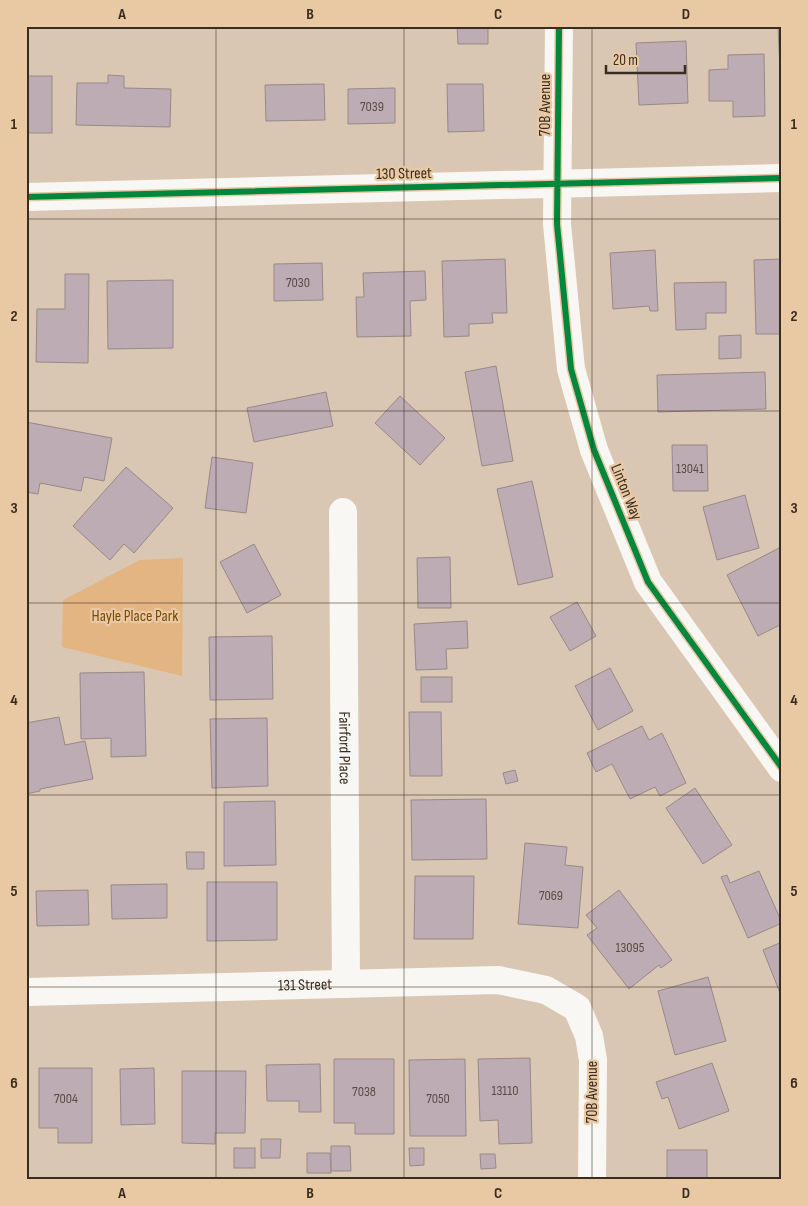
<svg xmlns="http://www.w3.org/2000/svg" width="808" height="1206" font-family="'Sofia Sans Condensed',sans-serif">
	<rect width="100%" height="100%" fill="#dac7b3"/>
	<path fill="#e2b583" d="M183,558L182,676L62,647L63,600L140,560Z"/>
	<g fill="#bdacb4" stroke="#968988">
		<path d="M457,26H488V44H458Z"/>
		<path d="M778,26H782V93L781,94Z"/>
		<path d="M686,41L688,103L639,105L636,43Z"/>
		<path d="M764,54L765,116L733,117V101H709V70L728,69V55Z"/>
		<path d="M108,75L124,76V88L171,89L170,127L76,125L77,83H108Z"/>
		<rect x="26" y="76" width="26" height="57"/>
		<path d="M324,84L325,120L266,121L265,85Z"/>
		<path d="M447,84H483L484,131L448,132Z"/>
		<path d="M395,88V123L348,124V89Z"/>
		<path d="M655,250L658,311H650L649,306L613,309L610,253Z"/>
		<path d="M505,259L507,313H492L493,323L469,324V336L444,337L442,261Z"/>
		<path d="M782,259V334H756L754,260Z"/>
		<path d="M322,263L323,300L274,301V264Z"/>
		<path d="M425,271L426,300L410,301L411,336L357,337L356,297H364L363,273Z"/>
		<path d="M65,274H89L88,363L36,362L37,309H65Z"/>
		<path d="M173,280V348L108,349L107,281Z"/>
		<path d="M726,282V313H706V329L676,330L674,283Z"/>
		<path d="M741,335V358L719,359V336Z"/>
		<path d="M496,366L513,461L482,466L465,372Z"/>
		<path d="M765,372L766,409L658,412L657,375Z"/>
		<path d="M326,392L333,426L254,442L247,408Z"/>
		<path d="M400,396L445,438L420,465L375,423Z"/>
		<path d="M26,422L112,438L104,481L84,477L81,491L40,483L38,494L26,492Z"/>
		<path d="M672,445H707L708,491H673Z"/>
		<path d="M212,457L253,463L246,513L205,508Z"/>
		<path d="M126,467L173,508L134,553L124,544L110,560L73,526Z"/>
		<path d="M532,481L553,577L518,585L497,489Z"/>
		<path d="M745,495L759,548L717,560L703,507Z"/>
		<path d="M254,544L281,595L247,613L220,562Z"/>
		<path d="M779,548L782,554V624L758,636L727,575Z"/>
		<path d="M450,557L451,608H418L417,558Z"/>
		<path d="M577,602L596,636L570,651L550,617Z"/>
		<path d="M467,621L468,648L446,649L447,669L416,670L414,624Z"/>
		<path d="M272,636L273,699L210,700L209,637Z"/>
		<path d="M610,668L633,711L598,730L575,686Z"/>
		<path d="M144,672L146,756L111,757V738L81,739L80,673Z"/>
		<rect x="421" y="677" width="31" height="25"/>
		<path d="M409,712H441L442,776H410Z"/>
		<path d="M59,717L65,745L85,741L93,779L40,789V791L26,794V723Z"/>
		<path d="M267,718L268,786L212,788L210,719Z"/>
		<path d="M642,726L649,740L662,733L686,783L660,796L655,787L630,799L612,764L596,772L587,753Z"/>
		<path d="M515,770L518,781L506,784L503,773Z"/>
		<path d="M695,788L732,845L703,864L666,808Z"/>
		<path d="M486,799L487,859L412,860L411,800Z"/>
		<path d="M275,801L276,865L224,866V802Z"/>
		<path d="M525,843L567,847L565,865L583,867L578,928L518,924Z"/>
		<path d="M186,852H204V869H187Z"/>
		<path d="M759,871L782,923L748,938L721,877L727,875L730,883Z"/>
		<path d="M415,876H474L473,939H414Z"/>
		<path d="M207,882H277V940L207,941Z"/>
		<path d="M167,884V918L112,919L111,885Z"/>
		<path d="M88,890L89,925L37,926L36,891Z"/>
		<path d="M619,890L672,960L661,968L659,965L629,989L587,935L597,928L586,915Z"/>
		<path d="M782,942V998L763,950Z"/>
		<path d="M708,977L726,1041L675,1055L658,991Z"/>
		<path d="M530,1058L532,1143L499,1144L498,1120L480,1121L478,1059Z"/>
		<path d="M334,1059H394V1134H355V1123H334Z"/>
		<path d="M465,1059L466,1136H410L409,1060Z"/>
		<path d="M712,1063L729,1111L679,1129L668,1097L662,1099L656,1082Z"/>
		<path d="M320,1064L321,1112H299V1101H267L266,1065Z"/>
		<path d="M39,1068H92V1143H58V1128H39Z"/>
		<path d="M154,1068L155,1124L121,1125L120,1069Z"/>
		<path d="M182,1071H246L245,1133H215V1144L182,1143Z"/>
		<path d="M261,1139H281L280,1158H261Z"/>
		<path d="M331,1146H350L351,1171H331Z"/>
		<rect x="234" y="1148" width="21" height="20"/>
		<path d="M409,1148H424V1165L410,1166Z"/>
		<rect x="667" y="1150" width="40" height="30"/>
		<path d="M307,1153H330L331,1173H307Z"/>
		<path d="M480,1154H495L496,1168L481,1169Z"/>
	</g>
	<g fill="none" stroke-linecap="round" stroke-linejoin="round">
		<g stroke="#f9f7f4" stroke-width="28">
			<path d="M559,26L557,224L571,369L594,450L648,582L782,768"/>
			<path d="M26,197L782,178"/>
			<path id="s1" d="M343,512L346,984"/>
			<path id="s2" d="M26,992L498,980L546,990L577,1008L589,1036L593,1060L592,1180"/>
		</g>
		<defs>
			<g id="cycleway">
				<path d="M559,26L557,224L571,369L594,450L648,582L782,768"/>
				<path d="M26,197L782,178"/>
			</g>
		</defs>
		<use href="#cycleway" stroke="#e9c8a4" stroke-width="9"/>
		<use href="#cycleway" stroke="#00873e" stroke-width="6"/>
	</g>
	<path fill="none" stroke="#3a2d1f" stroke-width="1" stroke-opacity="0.55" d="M216,26V1180M404,26V1180M592,26V1180M26,219H782M26,411H782M26,603H782M26,795H782M26,987H782"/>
	<g text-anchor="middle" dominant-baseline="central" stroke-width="4.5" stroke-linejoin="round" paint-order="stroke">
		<g font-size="14" fill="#5b4d44">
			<text x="372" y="106">7039</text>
			<text x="298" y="282">7030</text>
			<text x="690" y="468">13041</text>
			<text x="551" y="895">7069</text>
			<text x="630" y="947">13095</text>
			<text x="505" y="1090">13110</text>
			<text x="364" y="1091">7038</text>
			<text x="66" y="1098">7004</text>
			<text x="438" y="1098">7050</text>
		</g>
		<g font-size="16" fill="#3a2d1f" stroke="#e9c8a4">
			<text transform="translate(545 105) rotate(-90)">70B Avenue</text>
			<text transform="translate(404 174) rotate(-1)">130 Street</text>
			<text transform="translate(626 492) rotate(68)">Linton Way</text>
			<text stroke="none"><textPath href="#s1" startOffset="236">Fairford Place</textPath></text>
			<text stroke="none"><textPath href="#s2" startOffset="279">131 Street</textPath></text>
			<text transform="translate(592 1092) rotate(-90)">70B Avenue</text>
		</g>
		<g font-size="16" fill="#794b07" stroke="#e9c8a4">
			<text x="135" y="616">Hayle Place Park</text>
		</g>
	</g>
	<rect width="808" height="1206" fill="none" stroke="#e9c8a4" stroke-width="55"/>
	<path d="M606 65v8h79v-8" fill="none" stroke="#3a2d1f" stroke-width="2.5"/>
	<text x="613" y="65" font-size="15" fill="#3a2d1f" stroke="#e9c8a4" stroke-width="4" paint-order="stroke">20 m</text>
	<rect x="28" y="28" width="752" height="1150" fill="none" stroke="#3a2d1f" stroke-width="2"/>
	<g font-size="16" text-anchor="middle" font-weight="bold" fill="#3a2d1f">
		<text x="122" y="19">A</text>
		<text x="310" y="19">B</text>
		<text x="498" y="19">C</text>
		<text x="686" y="19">D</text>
		<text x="14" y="129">1</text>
		<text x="794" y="129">1</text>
		<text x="14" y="321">2</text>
		<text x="794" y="321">2</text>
		<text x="14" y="513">3</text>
		<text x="794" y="513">3</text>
		<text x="14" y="705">4</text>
		<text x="794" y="705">4</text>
		<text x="14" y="896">5</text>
		<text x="794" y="896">5</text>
		<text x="14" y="1088">6</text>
		<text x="794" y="1088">6</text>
		<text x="122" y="1198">A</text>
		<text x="310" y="1198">B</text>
		<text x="498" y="1198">C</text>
		<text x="686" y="1198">D</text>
	</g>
</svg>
